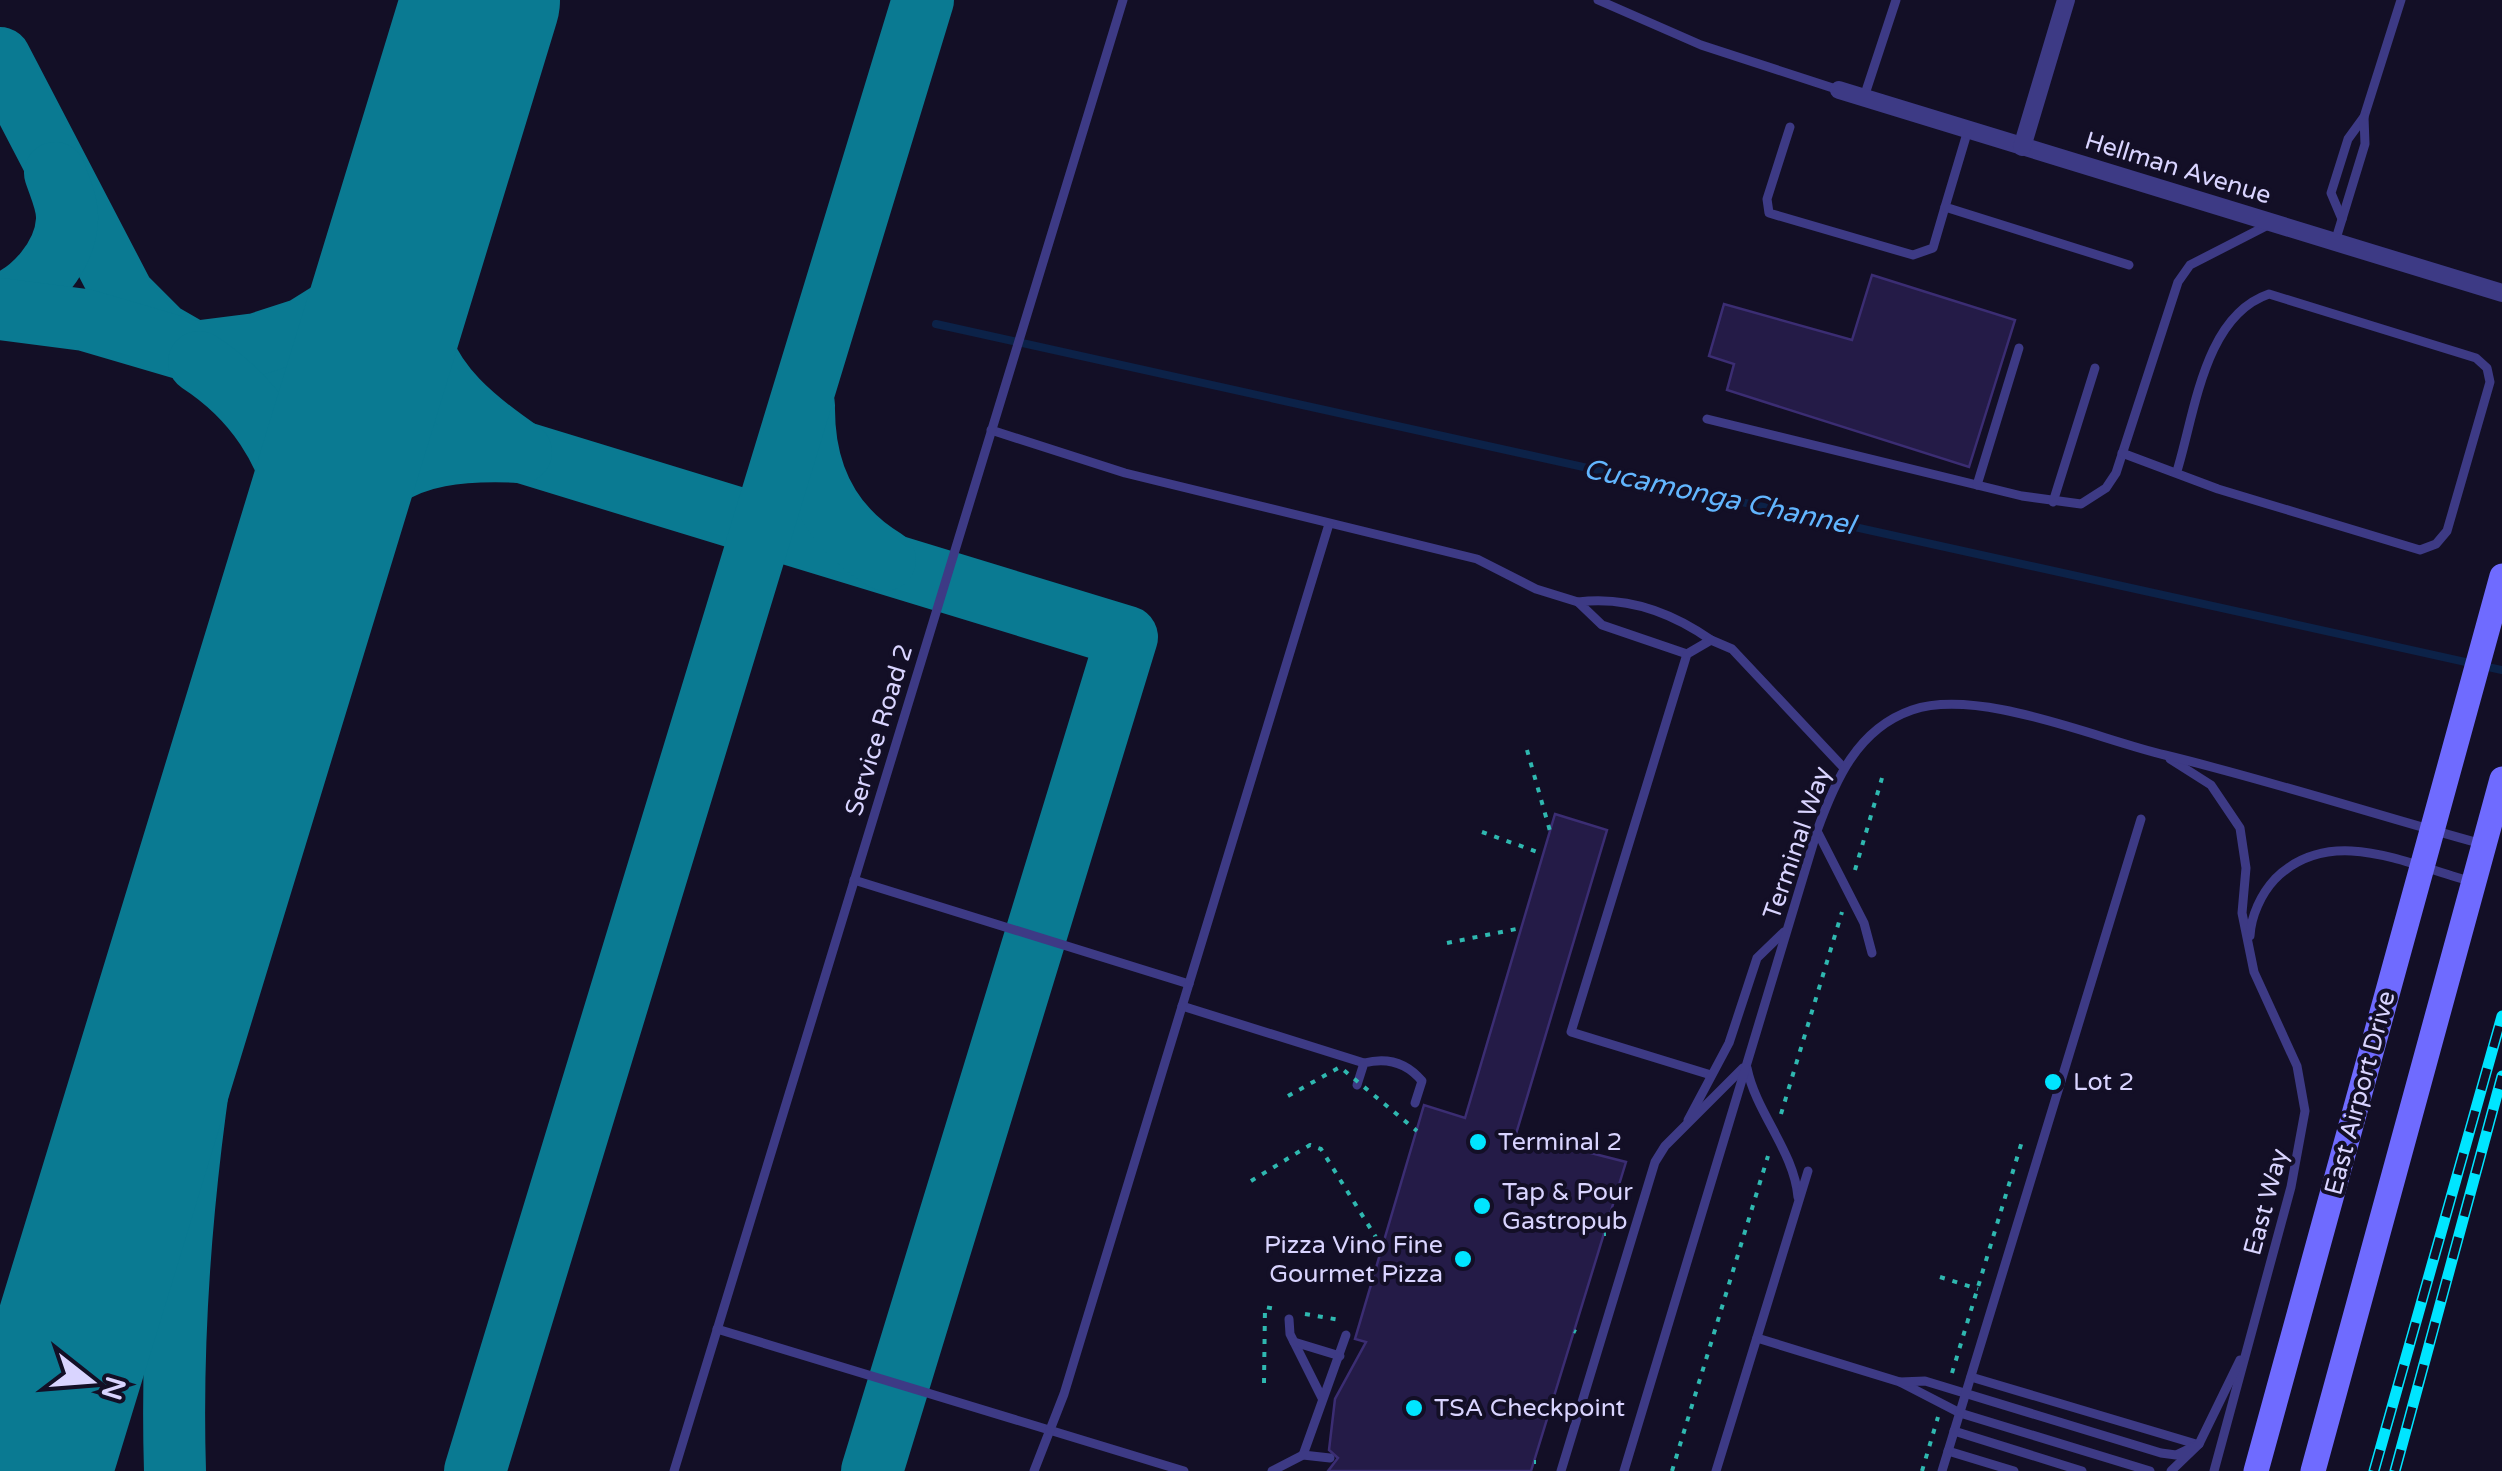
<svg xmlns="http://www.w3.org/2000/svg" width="2502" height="1471" font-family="'Varela Round',sans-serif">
	<rect width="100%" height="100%" fill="#130f26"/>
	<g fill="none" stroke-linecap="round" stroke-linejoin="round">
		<path stroke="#0c2248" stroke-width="8" d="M936,324L2502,670"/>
		<g stroke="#0a7a92" stroke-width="62">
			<path d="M0,58L124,296L161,333L194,352L1127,637L872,1471"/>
			<path d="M0,305C33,293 65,257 67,220C68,205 60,188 55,173"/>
			<path d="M0,309L85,320L194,352L257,344L303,329L343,304L384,260L415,211"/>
			<path d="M804,405C803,470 828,526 885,560"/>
			<path d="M301,592C359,481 390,446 521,452C413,378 402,333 418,206"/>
			<path d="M175,1471C169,1276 193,1083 232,893C246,826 261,760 276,693C289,635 309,575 300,514C290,450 253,397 199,362"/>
			<path d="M475,1471L923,0"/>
		</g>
		<path stroke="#0a7a92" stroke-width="158" d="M32,1471L481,0"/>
	</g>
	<g fill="#241b47" stroke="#3b2d73" stroke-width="2.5">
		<path d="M1872,275L2015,320L1969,467L1727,390L1734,364L1709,356L1724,304L1852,340Z"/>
		<path d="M1555,814L1607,830L1516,1134L1626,1162L1531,1471H1328L1338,1458L1329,1450L1335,1399L1366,1342L1355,1339L1424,1105L1465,1118Z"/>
	</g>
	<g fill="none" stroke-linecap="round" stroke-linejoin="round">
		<g stroke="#2fb8b0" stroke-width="4" stroke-dasharray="5 8" stroke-linecap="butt">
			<path d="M1527,750L1550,831"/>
			<path d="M1482,832L1543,854"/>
			<path d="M1855,870L1882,778"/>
			<path d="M1447,943L1521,928"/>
			<path d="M1781,1114L1842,912"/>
			<path d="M1251,1181L1310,1145L1321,1149L1382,1247"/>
			<path d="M1604,1234H1606"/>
			<path d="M1940,1277L1978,1289"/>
			<path d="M1305,1314L1340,1320"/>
			<path d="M1574,1331L1576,1332"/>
			<path d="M1952,1373L2023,1138"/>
			<path d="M1264,1383L1265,1307L1276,1309"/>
			<path d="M1534,1462H1536"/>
			<path d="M1672,1471L1768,1156"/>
			<path d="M1922,1471L1938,1417"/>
		</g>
		<g stroke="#3d3a85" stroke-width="9">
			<path d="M1598,0L1701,45L1839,90"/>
			<path d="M1864,97L1896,0"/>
			<path d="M1790,127L1767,199L1769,213L1913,255L1933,248L1945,207"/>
			<path d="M1968,130L1945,207L2129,265"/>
			<path d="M2342,219L2331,193L2348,139L2364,117L2401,0"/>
			<path d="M2335,242L2365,144L2364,117"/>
			<path d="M1707,419L2022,496L2081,504L2106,488L2116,473L2178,282L2190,265L2270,224"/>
			<path d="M991,430L1125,473L1477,559L1536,589L1578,602"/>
			<path d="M2122,453L2218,489L2420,550L2436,544L2447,531L2490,382L2487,368L2476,358L2269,294C2204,316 2195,413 2177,471"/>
			<path d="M1977,485L2019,348"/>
			<path d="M2053,502L2095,368"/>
			<path d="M1687,654L1602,625L1578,602C1626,596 1671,612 1711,640"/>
			<path d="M2170,759L2211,785L2240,828L2246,868L2242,913L2254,972L2297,1066L2305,1111L2291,1187L2214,1471"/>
			<path d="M1817,831L1864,923L1872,953"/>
			<path d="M854,880L1189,984"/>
			<path d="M2250,936C2251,916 2261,894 2275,879C2331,823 2408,865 2473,882"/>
			<path d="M1182,1006L1364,1063"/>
			<path d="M1747,1068C1756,1113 1794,1151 1798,1197"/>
			<path d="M1711,1075L1571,1032L1687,654L1711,640L1732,649L1843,767"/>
			<path d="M1357,1085L1364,1063C1387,1057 1407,1063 1422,1081L1415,1103"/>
			<path d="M1688,1120L1729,1043L1757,958L1784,932"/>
			<path d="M1289,1319L1290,1334L1322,1398"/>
			<path d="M717,1329L1184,1471"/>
			<path d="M1757,1338L1900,1382L1960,1413L2150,1471"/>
			<path d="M1294,1342L1340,1356"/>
			<path d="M1971,1377L2196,1444"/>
			<path d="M1900,1382L1925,1381L2161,1453L2176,1455L2199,1444"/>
			<path d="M1954,1431L2082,1471"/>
			<path d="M1948,1451L2014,1471"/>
			<path d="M1303,1455L1346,1335"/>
			<path d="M674,1471L1123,0"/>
			<path d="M1034,1471L1064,1394L1329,524"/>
			<path d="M1272,1471L1303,1455L1330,1458"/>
			<path d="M1561,1471L1655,1162L1665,1146L1743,1068"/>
			<path d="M1624,1471L1817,831C1835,781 1857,729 1912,710C1979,687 2097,739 2165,755C2272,781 2376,815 2482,844"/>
			<path d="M1716,1471L1808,1171"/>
			<path d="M1942,1471L2141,819"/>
			<path d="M2171,1471L2199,1444L2240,1360"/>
		</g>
		<g stroke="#3d3a85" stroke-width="18">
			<path d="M1839,90L2502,293"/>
			<path d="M2022,147L2066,0"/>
		</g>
		<g stroke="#6f6bff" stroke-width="25">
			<path d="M2256,1471L2502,576"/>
			<path d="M2313,1471L2502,779"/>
		</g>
		<defs>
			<g id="rail">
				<path d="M2374,1471L2502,1016"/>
				<path d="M2395,1471L2502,1076"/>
			</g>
		</defs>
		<use href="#rail" stroke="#00e5ff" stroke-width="11"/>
		<use href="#rail" stroke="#130f26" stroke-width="8" stroke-dasharray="22" stroke-linecap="butt"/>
		<path stroke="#2fb8b0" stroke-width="4" stroke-dasharray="5 8" stroke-linecap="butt" d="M1288,1096L1340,1067L1417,1131"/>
	</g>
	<g fill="#00e5ff" stroke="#130f26" stroke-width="4">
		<circle cx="2053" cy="1082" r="10"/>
		<circle cx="1478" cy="1142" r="10"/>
		<circle cx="1482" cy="1206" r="10"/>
		<circle cx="1463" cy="1259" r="10"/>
		<circle cx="1414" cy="1408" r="10"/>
	</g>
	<g text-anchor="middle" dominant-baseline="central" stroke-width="8" stroke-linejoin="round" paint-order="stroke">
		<g font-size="25" fill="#d9d4ff" stroke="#130f26">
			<text transform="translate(2178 168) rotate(17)">Hellman Avenue</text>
			<text transform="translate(879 730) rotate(-73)">Service Road 2</text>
			<text transform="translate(1797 843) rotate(-71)">Terminal Way</text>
			<text transform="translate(2360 1093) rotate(-75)">East Airport Drive</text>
			<text transform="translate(2266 1202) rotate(-75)">East Way</text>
		</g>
		<g font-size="25" fill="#d9d4ff" stroke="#130f26" text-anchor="start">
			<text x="2073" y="1082">Lot 2</text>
			<text x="1498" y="1142">Terminal 2</text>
			<text x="1502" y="1192">Tap &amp; Pour<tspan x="1502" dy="29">Gastropub</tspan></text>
			<text x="1443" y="1245" text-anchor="end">Pizza Vino Fine<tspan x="1443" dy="29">Gourmet Pizza</tspan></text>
			<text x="1434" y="1408">TSA Checkpoint</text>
		</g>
		<g font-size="28" font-style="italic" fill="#62b6ff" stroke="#130f26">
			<text transform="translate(1719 497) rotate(12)">Cucamonga Channel</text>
		</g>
	</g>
	<g transform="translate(90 1381) rotate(107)" stroke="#130f26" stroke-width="8" paint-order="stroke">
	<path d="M0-8L18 38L0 25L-18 38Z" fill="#d9d4ff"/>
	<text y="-15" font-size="28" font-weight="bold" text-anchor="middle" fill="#d9d4ff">N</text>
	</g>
</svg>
